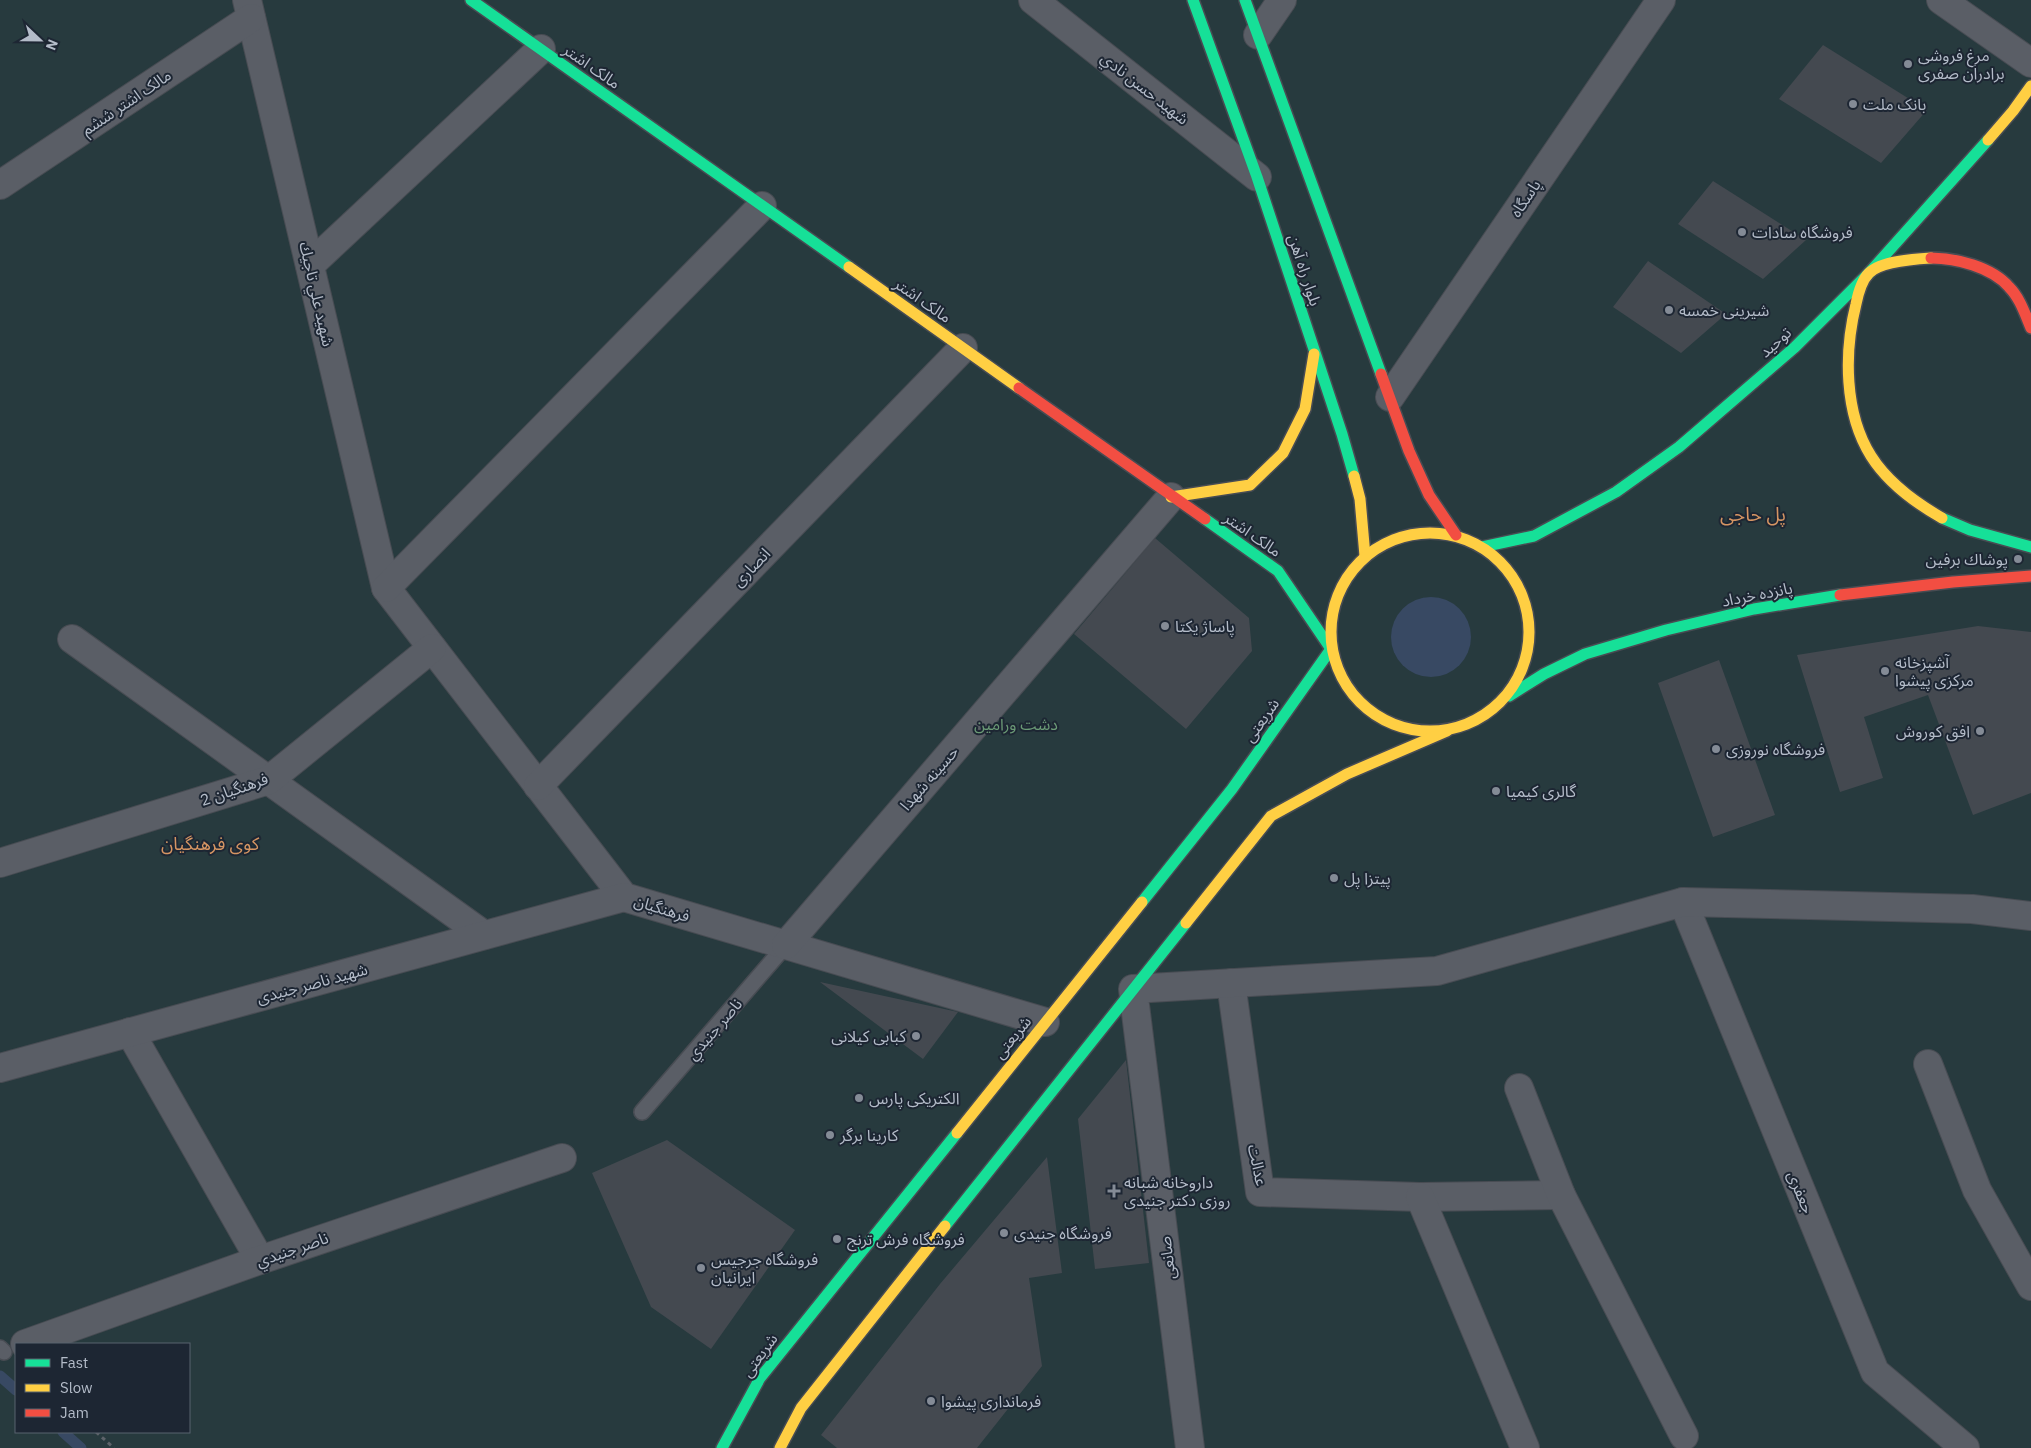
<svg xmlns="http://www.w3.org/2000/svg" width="2031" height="1448" font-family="'IBM Plex Sans','Noto Sans Arabic',sans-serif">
	<rect width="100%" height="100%" fill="#2a3038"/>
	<path fill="#273a3e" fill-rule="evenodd" d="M0,0H2031V1448H0ZM16,1344H189V1432H16Z"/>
	<circle fill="#384963" cx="1431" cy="637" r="40"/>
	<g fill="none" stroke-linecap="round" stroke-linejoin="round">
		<g stroke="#384963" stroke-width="11">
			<path d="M0,1376L16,1390"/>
			<path d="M63,1432L81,1448"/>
		</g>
	</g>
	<g fill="#444950">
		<path d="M1823,45L1927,110L1881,163L1779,99Z"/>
		<path d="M1713,181L1806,240L1763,279L1678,224Z"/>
		<path d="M1648,261L1726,314L1681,353L1613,307Z"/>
		<path d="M1155,538L1249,618L1252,651L1186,729L1074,634Z"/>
		<path d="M1978,626L2031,632V793L1973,815L1928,695L1864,717L1883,778L1840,792L1797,655Z"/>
		<path d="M1719,660L1775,815L1713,837L1658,683Z"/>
		<path d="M820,982L958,1012L923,1059Z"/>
		<path d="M1126,1060L1149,1263L1095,1269L1078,1119Z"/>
		<path d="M667,1140L795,1230L711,1349L651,1307L592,1173Z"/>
		<path d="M1047,1157L1062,1273L1029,1278L1042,1366L977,1448H837L821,1435L940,1284Z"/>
	</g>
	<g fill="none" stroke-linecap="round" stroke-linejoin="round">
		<defs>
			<g id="lane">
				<path d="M642,1112L786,945"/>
				<path d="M0,1348L4,1352"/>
			</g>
			<g id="street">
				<path d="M247,0L386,588L624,897L1045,1022"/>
				<path d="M1033,0L1257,177"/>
				<path d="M1941,0L2031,63"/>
				<path d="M1258,35L1282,0"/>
				<path d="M0,185L251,18"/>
				<path d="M310,265L541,49"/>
				<path d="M1390,397L1661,0"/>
				<path d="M386,588L762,206"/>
				<path d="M72,639L484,935"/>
				<path d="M538,786L963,348"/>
				<path d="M0,863L269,780L432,648"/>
				<path d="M1683,902L1875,1372L1965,1448"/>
				<path d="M786,945L1171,497"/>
				<path d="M1231,983L1260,1192L1420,1197L1561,1195"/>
				<path d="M130,1032L260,1260"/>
				<path d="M1928,1064L1977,1190L2031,1286"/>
				<path d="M0,1068L624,897"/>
				<path d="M1519,1088L1561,1195L1684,1436"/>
				<path d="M1420,1197L1525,1448"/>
				<path d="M25,1344L260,1260L562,1158"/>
				<path d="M1190,1448L1133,989L1437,971L1683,902L1972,909L2031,916"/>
			</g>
			<g id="fast">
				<path d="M471,0L849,267"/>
				<path d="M1193,0L1257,177L1342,434L1354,476"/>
				<path d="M1245,0L1381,374"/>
				<path d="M1942,518L1970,530L2031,547"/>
				<path d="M1205,519L1278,571L1331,649"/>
				<path d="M1482,547L1534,536L1616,492L1679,447L1795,347L1869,273L1988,140"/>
				<path d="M1509,696L1544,674L1585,654L1666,630L1754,609L1840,595"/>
				<path d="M1142,902L1232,789L1331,649"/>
				<path d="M945,1226L1186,923"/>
				<path d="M722,1448L760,1378L957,1133"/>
			</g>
			<g id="slow">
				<path d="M1988,140L2013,111L2031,86"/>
				<path d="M1931,258C1914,259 1881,261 1869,273C1861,281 1858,294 1856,304C1844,352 1844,413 1871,456C1888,483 1914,502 1942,518"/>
				<path d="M849,267L1019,388"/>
				<path d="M1354,476L1360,499L1365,556"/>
				<path d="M1171,497L1250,485L1283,453L1305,409L1314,354"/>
				<circle cx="1430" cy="632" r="99"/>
				<path d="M1186,923L1271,816L1347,774L1447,731"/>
				<path d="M957,1133L1142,902"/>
				<path d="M780,1448L801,1408L945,1226"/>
			</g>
			<g id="jam">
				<path d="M1931,258C1956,258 1992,267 2009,287C2020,298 2025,314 2031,328"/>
				<path d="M1381,374L1409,451L1429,495L1456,535"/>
				<path d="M1019,388L1205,519"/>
				<path d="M1840,595L1953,582L2031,576"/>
			</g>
		</defs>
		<use href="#lane" stroke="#484c53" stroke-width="18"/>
		<use href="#street" stroke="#484c53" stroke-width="30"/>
		<use href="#fast" stroke="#484c53" stroke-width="14"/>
		<use href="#slow" stroke="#484c53" stroke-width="14"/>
		<use href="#jam" stroke="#484c53" stroke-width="14"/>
		<path stroke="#5d636a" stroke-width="3" stroke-dasharray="4 4" stroke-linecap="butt" d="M96,1432L114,1448"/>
		<use href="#lane" stroke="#5a5e66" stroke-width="15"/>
		<use href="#street" stroke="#5a5e66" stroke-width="28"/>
		<use href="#fast" stroke="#16e098" stroke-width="11"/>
		<use href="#slow" stroke="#ffcf43" stroke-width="11"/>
		<use href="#jam" stroke="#f24e42" stroke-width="11"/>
	</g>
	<g fill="#848b96" stroke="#1d2633" stroke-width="2">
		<circle cx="1908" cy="64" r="5"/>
		<circle cx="1853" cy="104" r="5"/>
		<circle cx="1742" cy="232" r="5"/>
		<circle cx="1669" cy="310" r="5"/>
		<circle cx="2018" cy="559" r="5"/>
		<circle cx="1165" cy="626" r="5"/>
		<circle cx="1885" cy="671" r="5"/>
		<circle cx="1980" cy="731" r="5"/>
		<circle cx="1716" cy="749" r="5"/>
		<circle cx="1496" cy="791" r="5"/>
		<circle cx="1334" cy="878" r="5"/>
		<circle cx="916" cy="1036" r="5"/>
		<circle cx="859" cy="1098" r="5"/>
		<circle cx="830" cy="1135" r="5"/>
		<path d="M1111.5 1183.5h5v5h5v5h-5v5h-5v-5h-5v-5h5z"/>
		<circle cx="1004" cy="1233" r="5"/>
		<circle cx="837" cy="1239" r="5"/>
		<circle cx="701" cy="1268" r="5"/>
		<circle cx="931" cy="1401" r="5"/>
	</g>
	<g text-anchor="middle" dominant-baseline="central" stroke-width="4" stroke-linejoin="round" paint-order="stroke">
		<g font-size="16" fill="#b4bcc9" stroke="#1d2633" text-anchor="start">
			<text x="1918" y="55">مرغ فروشی<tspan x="1918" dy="18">برادران صفری</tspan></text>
			<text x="1863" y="104">بانک ملت</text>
			<text x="1752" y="232">فروشگاه سادات</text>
			<text x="1679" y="310">شیرینی خمسه</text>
			<text x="2008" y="559" text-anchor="end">پوشاك برفين</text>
			<text x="1175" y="626">پاساژ یکتا</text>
			<text x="1895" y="662">آشپزخانه<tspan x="1895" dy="18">مرکزی پیشوا</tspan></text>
			<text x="1970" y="731" text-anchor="end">افق کوروش</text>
			<text x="1726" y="749">فروشگاه نوروزی</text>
			<text x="1506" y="791">گالری کیمیا</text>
			<text x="1344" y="878">پیتزا پل</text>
			<text x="906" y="1036" text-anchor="end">کبابی کیلانی</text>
			<text x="869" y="1098">الکتریکی پارس</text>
			<text x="840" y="1135">کارینا برگر</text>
			<text x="1124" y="1182">داروخانه شبانه<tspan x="1124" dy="18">روزی دکتر جنیدی</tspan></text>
			<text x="1014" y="1233">فروشگاه جنیدی</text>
			<text x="847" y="1239">فروشگاه فرش ترنج</text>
			<text x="711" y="1259">فروشگاه جرجیس<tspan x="711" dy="18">ایرانیان</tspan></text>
			<text x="941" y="1401">فرمانداری پیشوا</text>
		</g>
		<g font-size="16" fill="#b4bcc9" stroke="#1d2633">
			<text transform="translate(592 66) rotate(35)">مالک اشتر</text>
			<text transform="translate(1145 88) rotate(38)">شهيد حسن نادي</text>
			<text transform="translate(126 102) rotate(-34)">مالک اشتر ششم</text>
			<text transform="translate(1525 198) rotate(-56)">پاسگاه</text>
			<text transform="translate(1305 270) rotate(72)">بلوار راه آهن</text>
			<text transform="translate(317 294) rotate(77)">شهيد علي تاجيك</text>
			<text transform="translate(923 300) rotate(35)">مالک اشتر</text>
			<text transform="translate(1775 342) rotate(-42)">توحید</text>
			<text transform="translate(1253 534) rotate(35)">مالک اشتر</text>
			<text transform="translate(751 567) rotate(-46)">انصاری</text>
			<text transform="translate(1757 594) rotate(-11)">پانزده خرداد</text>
			<text transform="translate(1261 720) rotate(-55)">شریعتی</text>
			<text transform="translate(929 778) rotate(-49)">حسینه شهدا</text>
			<text transform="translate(234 789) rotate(-19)">فرهنگيان 2</text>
			<text transform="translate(662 908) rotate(17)">فرهنگیان</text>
			<text transform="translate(312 983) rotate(-15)">شهيد ناصر جنیدی</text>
			<text transform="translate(714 1029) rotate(-49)">ناصر جنيدي</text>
			<text transform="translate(1012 1037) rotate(-51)">شریعتی</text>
			<text transform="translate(1258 1165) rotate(78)">عدالت</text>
			<text transform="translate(1801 1192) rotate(68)">جعفری</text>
			<text transform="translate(292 1249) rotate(-19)">ناصر جنيدي</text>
			<text transform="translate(1167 1258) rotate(-97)">صانعی</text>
			<text transform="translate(759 1355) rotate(-54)">شریعتی</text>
		</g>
		<g font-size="16" fill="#6b9a76" stroke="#1d2633">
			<text x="1016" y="724">دشت ورامین</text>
		</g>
		<g font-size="18" fill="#d59563" stroke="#1d2633">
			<text x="210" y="843">کوی فرهنگیان</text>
		</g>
		<g font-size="19" fill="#d59563" stroke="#1d2633">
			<text x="1753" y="514">پل حاجی</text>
		</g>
	</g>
	<rect x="15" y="1343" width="175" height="90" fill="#1d2633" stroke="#59626f"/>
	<rect x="25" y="1359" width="25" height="8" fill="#16e098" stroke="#59626f"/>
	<text x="60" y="1368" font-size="15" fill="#b4bcc9">Fast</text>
	<rect x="25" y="1384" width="25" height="8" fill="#ffcf43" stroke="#59626f"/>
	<text x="60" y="1393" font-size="15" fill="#b4bcc9">Slow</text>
	<rect x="25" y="1409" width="25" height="8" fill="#f24e42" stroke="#59626f"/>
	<text x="60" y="1418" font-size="15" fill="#b4bcc9">Jam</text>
	<g transform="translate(40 40) rotate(112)" stroke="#1d2633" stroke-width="4" paint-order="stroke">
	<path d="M0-4L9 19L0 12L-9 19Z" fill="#b4bcc9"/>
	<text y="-8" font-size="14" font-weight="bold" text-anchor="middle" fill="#b4bcc9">N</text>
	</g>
</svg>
